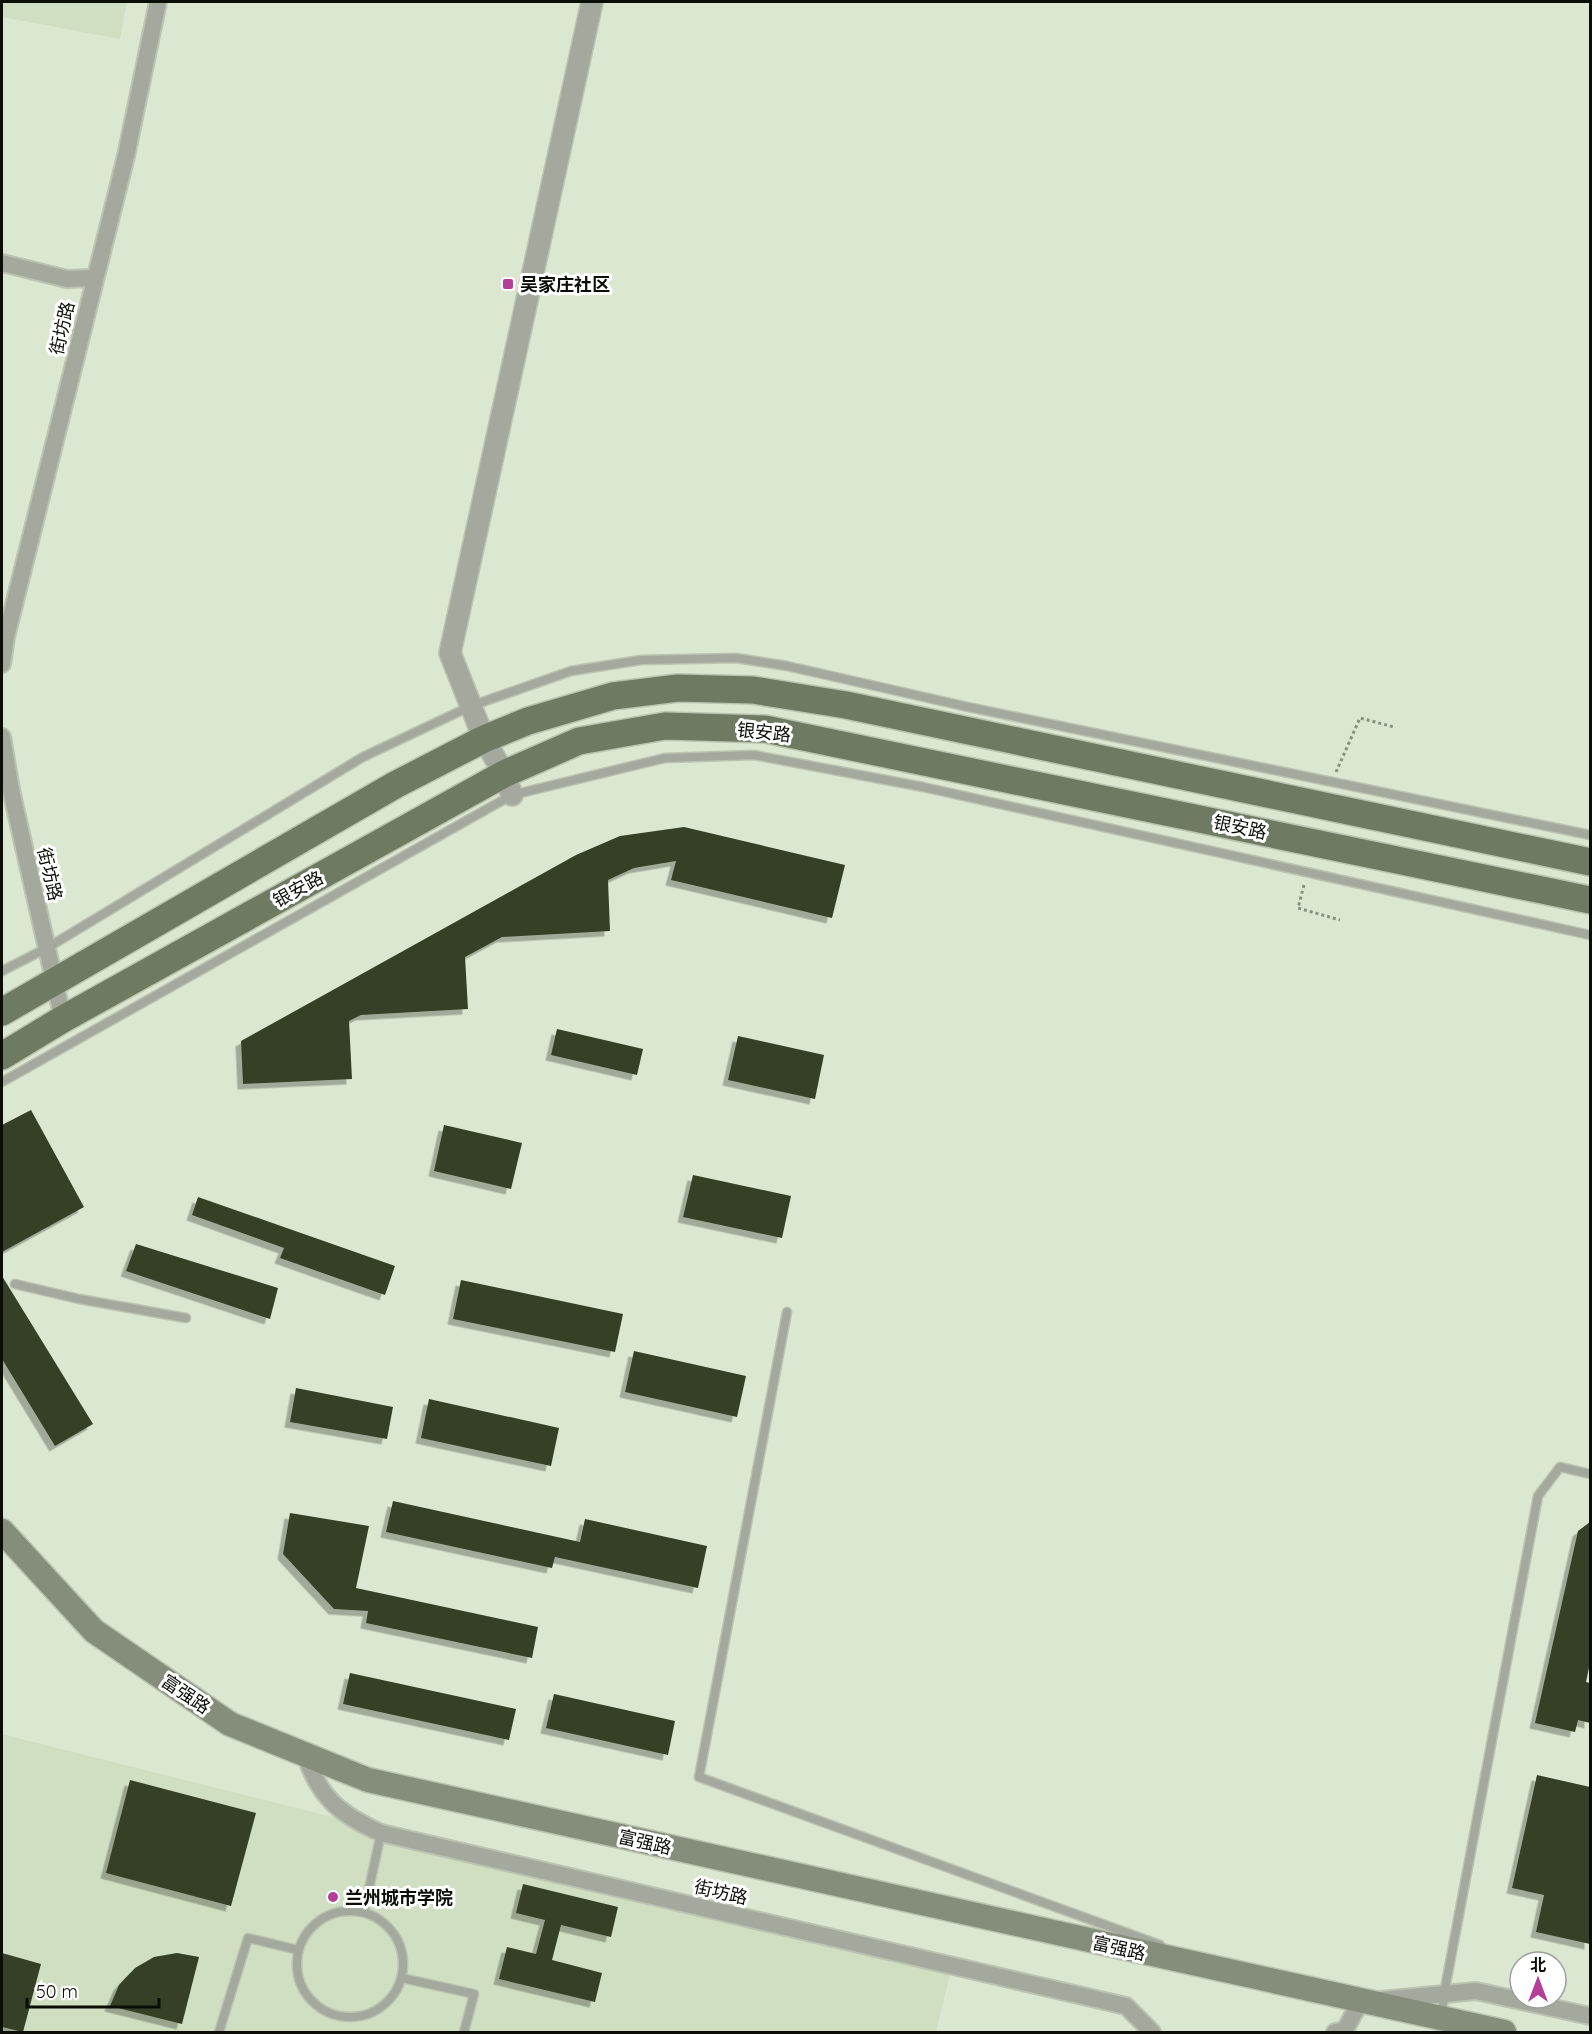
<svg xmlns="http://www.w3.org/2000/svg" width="1592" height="2034" font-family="Quicksand,'Noto Sans SC',sans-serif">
	<defs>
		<filter id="shadow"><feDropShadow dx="-5.5" dy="5.5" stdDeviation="0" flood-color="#0004"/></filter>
	</defs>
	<rect width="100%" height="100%" fill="#dce7d1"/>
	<g fill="#d0dec1">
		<path d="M2,2H127L120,39L2,17Z"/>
		<path d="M2,1734L376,1828L952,1966L936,2032H2Z"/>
	</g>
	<g fill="#354027" filter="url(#shadow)">
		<path d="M684,827L845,865L832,918L671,880L676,861L634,868L608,880L610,931L502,937L465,957L468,1009L361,1015L349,1021L352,1079L243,1084L241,1041L576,855L620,836Z"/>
		<path d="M557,1029L643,1049L637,1075L551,1055Z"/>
		<path d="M738,1036L824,1055L815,1099L728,1080Z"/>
		<path d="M31,1110L84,1207L2,1252V1125Z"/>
		<path d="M444,1125L522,1143L511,1189L434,1171Z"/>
		<path d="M693,1175L791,1196L782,1238L683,1217Z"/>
		<path d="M198,1197L395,1266L385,1295L280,1258L284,1248L192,1215Z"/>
		<path d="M136,1244L278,1288L270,1319L126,1271Z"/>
		<path d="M2,1276L93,1424L55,1446L2,1359Z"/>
		<path d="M461,1280L623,1314L615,1352L453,1319Z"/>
		<path d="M634,1351L746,1376L737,1417L625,1392Z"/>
		<path d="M296,1388L393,1407L387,1439L290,1422Z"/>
		<path d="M429,1399L559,1428L551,1466L421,1438Z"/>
		<path d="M393,1501L580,1542L585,1519L707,1546L698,1588L555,1557L552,1568L386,1532Z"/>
		<path d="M290,1513L369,1526L356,1588L538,1627L532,1658L366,1623L368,1611L334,1609L283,1554Z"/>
		<path d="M1590,1522V1663L1586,1682L1590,1683V1723L1578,1720L1575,1732L1535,1723L1578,1531Z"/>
		<path d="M350,1673L516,1709L509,1740L343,1704Z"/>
		<path d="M554,1694L675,1721L668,1755L546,1728Z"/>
		<path d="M1537,1775L1590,1787V1944L1536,1932L1544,1895L1512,1888Z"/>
		<path d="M130,1780L256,1813L231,1906L106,1873Z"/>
		<path d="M523,1884L618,1907L611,1937L561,1925L552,1960L602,1973L595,2002L499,1979L507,1947L536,1954L545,1920L516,1913Z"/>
		<path d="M2,1953L41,1964L23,2032L2,2027Z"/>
		<path d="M177,1953L199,1957L182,2024L110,2006L119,1985L135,1968L154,1957Z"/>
	</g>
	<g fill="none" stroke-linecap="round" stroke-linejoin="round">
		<defs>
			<g id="service">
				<path d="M2,971L47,948L363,757L471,706L571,671L641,660L736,658L787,666L968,707L1590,835"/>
				<path d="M2,1082L512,795L665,758L754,755L923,787L1590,935"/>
				<path d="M15,1284L79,1299L186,1318"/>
				<path d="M787,1312L699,1777L1160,1945"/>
				<circle cx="350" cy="1964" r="53"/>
				<path d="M364,1912L381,1833"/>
				<path d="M402,1978L474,1994L464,2032"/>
				<path d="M1442,2016L1444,1994L1538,1496L1560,1467L1590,1474"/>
				<path d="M219,2032L248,1938L298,1950"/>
			</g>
			<g id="minor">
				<path d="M2,263L67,279L94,278"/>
				<path d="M2,664L6,637L126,156L158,2"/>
				<path d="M2,737L11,790L63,1019"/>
				<path d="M305,1754C319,1798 341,1815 381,1833L1126,2006L1152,2032"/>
				<path d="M1335,2032L1345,2030L1360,2002L1476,1991L1590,2016"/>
			</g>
			<path id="tertiary" d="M512,795L504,774L484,739L450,653L592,2"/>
			<path id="secondary" d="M2,1531L94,1631L230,1724L368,1780L1504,2032"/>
			<g id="primary">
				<path d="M2,1012L395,785L484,739L528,721L613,696L678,688L753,690L846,705L1590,862"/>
				<path d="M2,1056L63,1019L504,774L579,741L665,726L765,729L1590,900"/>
			</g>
		</defs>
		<use href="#service" stroke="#bbc4b1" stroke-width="11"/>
		<use href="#minor" stroke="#bbc4b1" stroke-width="20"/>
		<use href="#tertiary" stroke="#bbc4b1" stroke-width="24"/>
		<use href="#secondary" stroke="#bbc4b1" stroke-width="27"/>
		<use href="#primary" stroke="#bbc4b1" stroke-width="30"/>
		<g stroke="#889080" stroke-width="3" stroke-dasharray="3 3" stroke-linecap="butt">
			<path d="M1336,772L1360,718L1394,727"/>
			<path d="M1304,885L1298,908L1340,920"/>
		</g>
		<use href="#service" stroke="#a3a99c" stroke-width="8"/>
		<use href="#minor" stroke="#a3a99c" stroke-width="16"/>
		<use href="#tertiary" stroke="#a3a99c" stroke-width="21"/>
		<use href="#secondary" stroke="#858e7b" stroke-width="24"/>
		<use href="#primary" stroke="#6f7a62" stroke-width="27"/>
	</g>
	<g fill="#b33f99" stroke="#fff" stroke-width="2">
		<rect x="502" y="278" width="12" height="12" rx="3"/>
		<circle cx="333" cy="1897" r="6"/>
	</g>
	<g text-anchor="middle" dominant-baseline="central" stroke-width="6" stroke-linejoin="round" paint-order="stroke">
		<g font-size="18" font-weight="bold" fill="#0b0e07" stroke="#fff" text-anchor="start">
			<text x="520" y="284">吴家庄社区</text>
			<text x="345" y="1897">兰州城市学院</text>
		</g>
		<g font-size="18" fill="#0b0e07" stroke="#fff">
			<text transform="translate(62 328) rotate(-77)">街坊路</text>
			<text transform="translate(764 732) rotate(6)">银安路</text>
			<text transform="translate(1240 827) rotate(12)">银安路</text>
			<text transform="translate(50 874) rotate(77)">街坊路</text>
			<text transform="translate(298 889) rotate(-29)">银安路</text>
			<text transform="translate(186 1694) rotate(34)">富强路</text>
			<text transform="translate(645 1842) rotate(13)">富强路</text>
			<text transform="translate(721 1892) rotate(13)">街坊路</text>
			<text transform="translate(1119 1948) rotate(13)">富强路</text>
		</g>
	</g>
	<rect width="1592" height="2034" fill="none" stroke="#0b0e07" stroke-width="6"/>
	<g transform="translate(1538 1980)"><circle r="28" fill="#ffffff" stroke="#9d9f9c" stroke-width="1.5"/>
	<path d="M0-4.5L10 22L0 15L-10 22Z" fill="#b33f99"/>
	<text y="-9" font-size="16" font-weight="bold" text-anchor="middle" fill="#0b0e07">北</text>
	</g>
	<path d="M27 1998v9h132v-9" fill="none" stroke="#0b0e07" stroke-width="3"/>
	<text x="36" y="1998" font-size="18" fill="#0b0e07" stroke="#ffffff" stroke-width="4.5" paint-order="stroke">50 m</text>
</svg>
